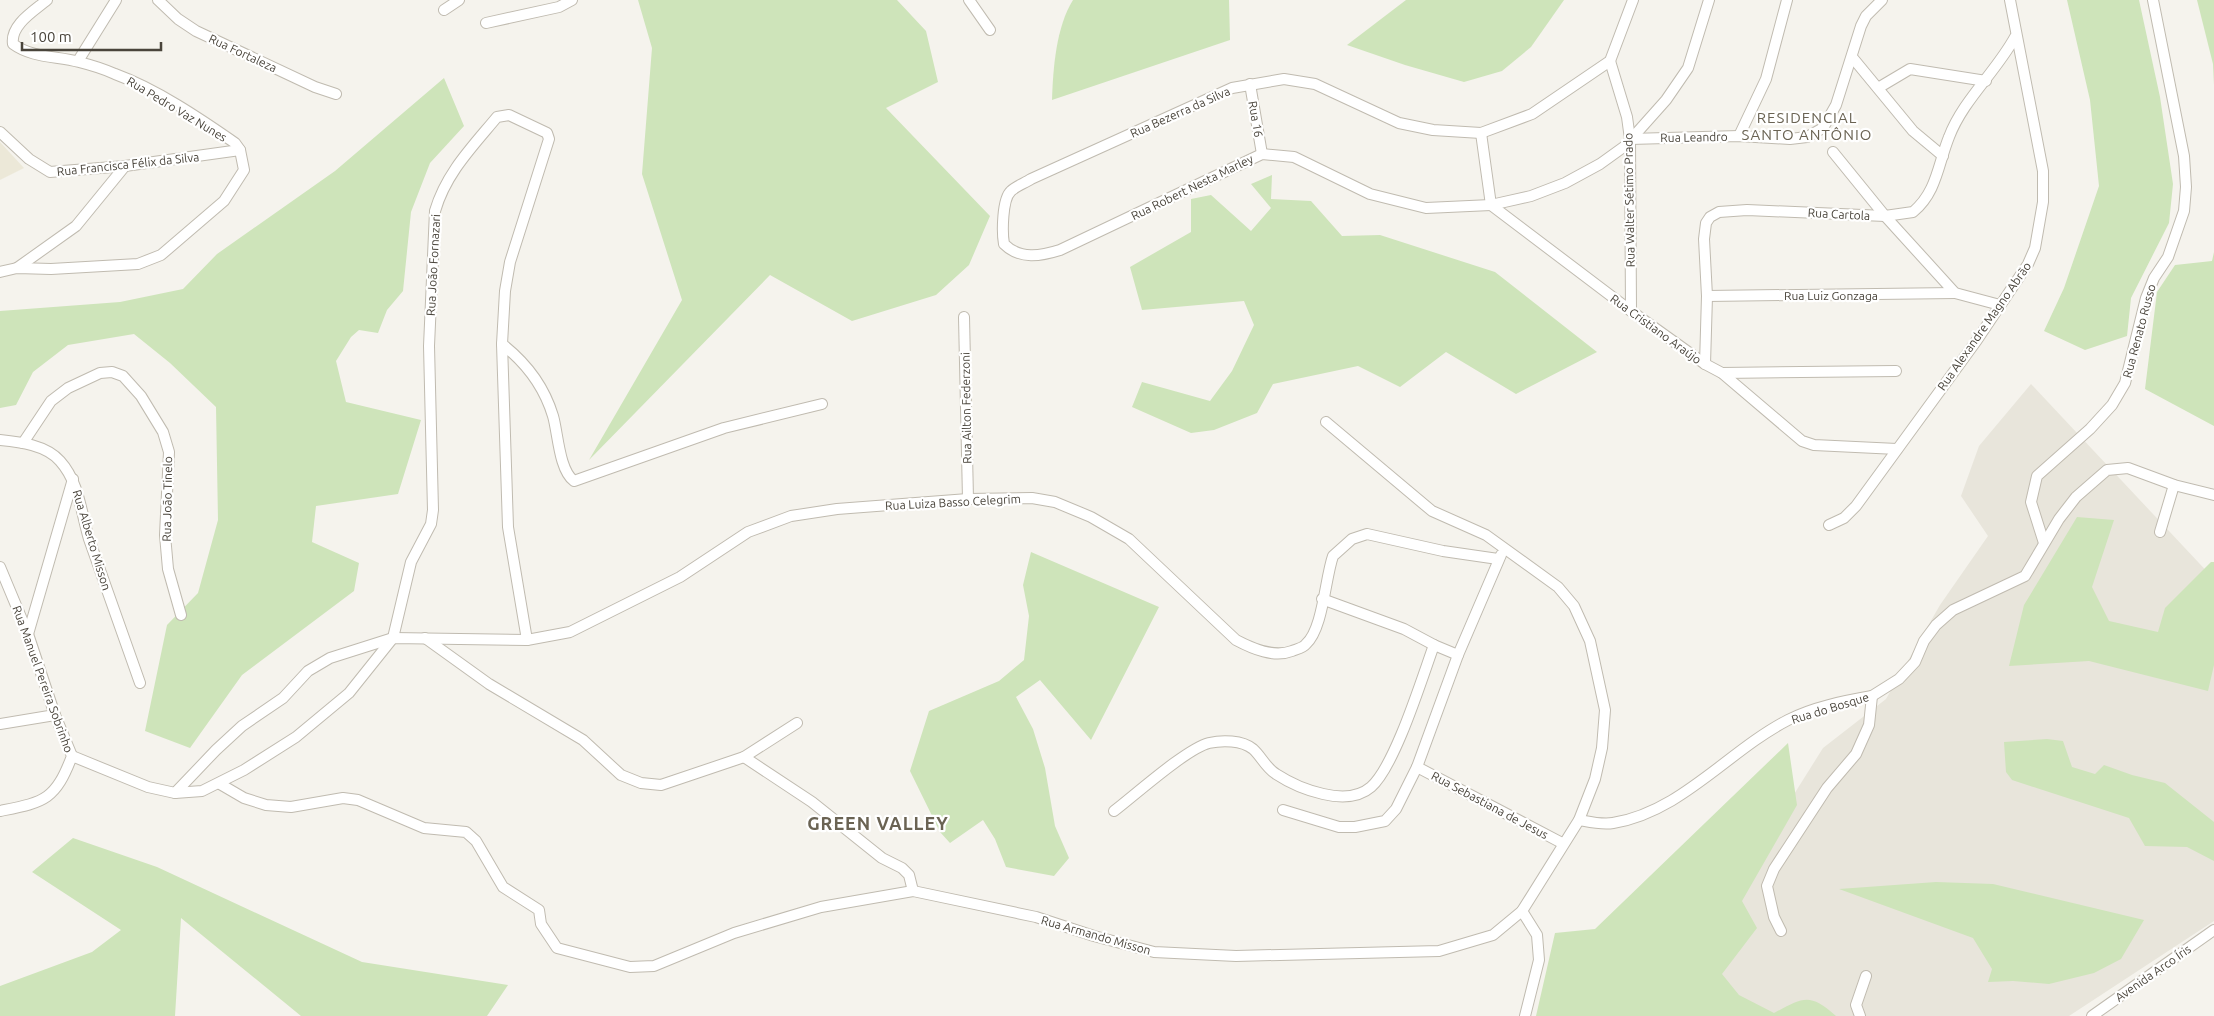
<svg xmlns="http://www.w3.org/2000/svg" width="2214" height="1016" font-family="Ubuntu,sans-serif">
	<rect width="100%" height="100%" fill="#f5f3ed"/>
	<path fill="#e8e5db" d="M2031,384L2214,579V921L2069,1016H1574L1769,834L1823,748L1886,699L1940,605L1988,536L1961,496L1979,446Z"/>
	<path fill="#ece8d8" d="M0,142L24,168L0,180Z"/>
	<g fill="#cee4ba">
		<path d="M638,0H897L926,31L938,82L886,108L990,216L969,265L936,295L852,321L770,275L589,460L682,300L642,174L652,48Z"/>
		<path d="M1073,0H1229L1230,40L1052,100C1053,69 1056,27 1073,0Z"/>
		<path d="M1406,0H1564L1531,47L1502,71L1464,82L1405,65L1347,45Z"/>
		<path d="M2067,0H2139L2160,97L2173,184L2169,223L2131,298L2127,336L2085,350L2044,331L2064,288L2099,186L2090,100Z"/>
		<path d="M2197,0H2214V85L2213,64Z"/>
		<path d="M444,78L464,126L430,163L411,212L403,291L387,310L378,333L359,330L351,337L336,361L346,402L421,420L398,494L316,506L312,542L359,563L354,591L242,675L190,748L145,731L167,625L198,593L218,520L216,407L170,363L134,334L68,345L33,372L16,405L0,408V311L120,302L183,289L217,254L335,171Z"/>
		<path d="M1272,175L1271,199L1311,201L1342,236L1380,235L1495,272L1597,352L1516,394L1446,352L1400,387L1358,366L1273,384L1257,413L1214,430L1191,433L1132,407L1142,382L1210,401L1232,371L1254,325L1244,301L1142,310L1130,267L1191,232V199L1211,195L1251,231L1271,208L1251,184Z"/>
		<path d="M2214,252V426L2145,389L2157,292L2175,265L2212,261Z"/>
		<path d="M2077,517L2114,520L2092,587L2109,621L2158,632L2165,608L2211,562H2214V665L2208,691L2089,661L2009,666L2024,605Z"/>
		<path d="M1031,552L1159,607L1091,740L1040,680L1016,697L1033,729L1045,768L1055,826L1069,858L1054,876L1006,867L995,839L983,820L950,843L940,832L910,771L929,711L999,681L1024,660L1029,616L1023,585Z"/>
		<path d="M2047,739L2063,741L2072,767L2095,774L2104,765L2132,775L2165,783L2214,822V861L2187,847L2145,846L2129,818L2012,780L2006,772L2004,742Z"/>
		<path d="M1788,743L1797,805L1742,901L1757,928L1722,974L1739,995L1774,1013C1803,998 1809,992 1836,1016H1536L1555,933L1595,929Z"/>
		<path d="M73,838L157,867L362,962L508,985L487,1016H301L181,918L175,1016H0V986L92,952L121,930L32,872Z"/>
		<path d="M1936,882L1993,884L2144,920L2121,959L2094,973L2049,984L2013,981L1988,982L1992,969L1973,938L1839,889Z"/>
	</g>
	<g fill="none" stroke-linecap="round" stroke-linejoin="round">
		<defs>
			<g id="minor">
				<path d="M158,0L178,19L196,31L315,87L336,94"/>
				<path d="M969,0L990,30"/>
				<path d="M1633,0L1610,61L1532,114L1481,133L1433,130L1399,123L1315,84L1284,79L1232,88L1031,179C1025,183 1016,186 1011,191C1002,199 1002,233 1004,244C1020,260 1041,256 1060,250L1262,154L1294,157L1370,194L1426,208L1491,205L1531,196L1565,183L1600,164L1625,146L1666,100L1688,68L1709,0"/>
				<path d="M444,10L459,0"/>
				<path d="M486,23L559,7L572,0"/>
				<path d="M1852,57L1913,131L1943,156"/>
				<path d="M78,61L116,0"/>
				<path d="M1610,61L1627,117L1630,139L1631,311"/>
				<path d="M1250,84L1262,154"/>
				<path d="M1878,88L1910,69L1986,81"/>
				<path d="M0,132L29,159L50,172L125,166L240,150"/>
				<path d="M1481,133L1491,205L1631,311L1705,364L1722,373L1802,441L1814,445L1897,449"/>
				<path d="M1739,136L1766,79L1787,0"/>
				<path d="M1630,139L1739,136L1790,139L1807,137L1823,128L1836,105L1861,26L1866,16L1882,0"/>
				<path d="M1833,152L1885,216L1955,293L2000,305"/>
				<path d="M17,268L76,226L125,166"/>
				<path d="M0,272L17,268L51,269L138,264L161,255L224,201L244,170L240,150L235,143C199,118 156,89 115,74C104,69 91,65 79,62C57,56 32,58 13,44C10,25 34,11 47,0"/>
				<path d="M1707,296L1955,293"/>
				<path d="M964,317L968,499"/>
				<path d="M1705,364L1707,296L1704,239L1706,223L1710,217L1719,212L1747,210L1885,216L1913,212C1937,192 1938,164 1949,137C1963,100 1996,72 2015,37"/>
				<path d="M1722,373L1896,371"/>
				<path d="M0,440C20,442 46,445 60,461C79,482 81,512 89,539C106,587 123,635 140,683"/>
				<path d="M23,443L51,401L68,388L100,373L112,372L123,376L141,396L163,432L169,452L165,535L168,569L181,615"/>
				<path d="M1829,525L1844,518L1856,506L1977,340L2028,264L2035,248L2043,202V171L2010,0"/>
				<path d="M2160,532L2174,485"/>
				<path d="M2044,543L2031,502L2037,476L2090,429L2112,405L2125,383L2146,298L2154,278L2168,257L2184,211L2186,187L2184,156L2153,0"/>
				<path d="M0,567L28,634L55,715L72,756C55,801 44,802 0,811"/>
				<path d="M1322,599L1404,629L1434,645L1458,655"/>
				<path d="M28,634L73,479"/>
				<path d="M425,638L489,684L583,740L621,775L641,783L661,785L744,757L797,723"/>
				<path d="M527,640L508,527L502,344C525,362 544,386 553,416C558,433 559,470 574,481L724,428L822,404"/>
				<path d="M0,724L55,715"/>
				<path d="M72,756L148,787L175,793L202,791L244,770L296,737L349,693L393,638L411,562L431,524L433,510L429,346L435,211C446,173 473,146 497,117L509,115L547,133L549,139L510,262L505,291L502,344"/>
				<path d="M744,757L812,802L882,858L902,868L909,875L913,891"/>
				<path d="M1417,767L1562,843"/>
				<path d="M220,784L244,798L266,805L291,807L343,798L358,800L424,828L466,832L476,841L503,887L539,910L541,924L557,948L630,967L654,966L734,933L821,907L913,891L1036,917L1094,936L1154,952L1236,956L1439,951L1493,935L1522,911L1579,820L1595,779L1602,748L1605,710L1590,641L1574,606L1558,587L1486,535L1432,511L1326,422"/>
				<path d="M175,793L216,750L242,726L283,698L308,671L330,658L393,638L527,640L570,632L680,577L748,532L791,516L837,509L968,499L1032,498L1055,502L1091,517L1129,539L1236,640C1253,649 1274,658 1292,651C1297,649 1303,648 1306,644C1323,629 1325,579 1333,556L1352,539L1367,534L1443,551L1498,559"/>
				<path d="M1283,810L1339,827H1355L1385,821L1396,809L1417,767L1458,655L1501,555"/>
				<path d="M1114,811C1135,795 1186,749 1209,743C1222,740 1242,740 1253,749C1261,756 1266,768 1276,774C1299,789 1347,808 1371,787C1395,766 1422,678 1434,645"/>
				<path d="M1579,820C1590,822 1602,825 1613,823C1681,812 1728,751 1788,720C1813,707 1844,701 1872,696L1899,679L1915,662L1924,641L1936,625L1953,610L2025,576L2059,519L2076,497L2107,470L2128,468L2174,485L2214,495"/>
				<path d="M1522,911L1537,935L1539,960L1525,1016"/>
				<path d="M1781,931L1774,917L1767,886L1774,869L1827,788L1856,754L1869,725L1872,696"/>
				<path d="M1860,1016L1856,1005L1866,976"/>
				<path d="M2092,1016L2214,930"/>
			</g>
		</defs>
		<use href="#minor" stroke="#c0bbb0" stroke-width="12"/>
		<use href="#minor" stroke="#fff" stroke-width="10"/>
	</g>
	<g text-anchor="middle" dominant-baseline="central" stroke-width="4.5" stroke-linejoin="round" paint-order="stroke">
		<g font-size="12" fill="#49443b" stroke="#fff">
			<text transform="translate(243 53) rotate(25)">Rua Fortaleza</text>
			<text transform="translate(177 109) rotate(31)">Rua Pedro Vaz Nunes</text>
			<text transform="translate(1180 112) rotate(-24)">Rua Bezerra da Silva</text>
			<text transform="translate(1256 119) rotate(80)">Rua 16</text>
			<text transform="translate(1694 137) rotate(-1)">Rua Leandro</text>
			<text transform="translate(128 164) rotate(-6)">Rua Francisca Félix da Silva</text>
			<text transform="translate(1192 187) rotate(-26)">Rua Robert Nesta Marley</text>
			<text transform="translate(1629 200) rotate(-91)">Rua Walter Sétimo Prado</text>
			<text transform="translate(1839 214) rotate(3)">Rua Cartola</text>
			<text transform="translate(433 265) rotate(-87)">Rua João Fornazari</text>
			<text x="1831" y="295">Rua Luiz Gonzaga</text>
			<text transform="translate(1984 326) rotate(-55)">Rua Alexandre Magno Abrão</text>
			<text transform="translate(1656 329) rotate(36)">Rua Cristiano Araújo</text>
			<text transform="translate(2139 331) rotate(-75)">Rua Renato Russo</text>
			<text transform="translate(966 408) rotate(-91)">Rua Ailton Federzoni</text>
			<text transform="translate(167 499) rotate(-89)">Rua João Tinelo</text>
			<text transform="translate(953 502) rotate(-3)">Rua Luiza Basso Celegrim</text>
			<text transform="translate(92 540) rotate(73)">Rua Alberto Misson</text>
			<text transform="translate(43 679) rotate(70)">Rua Manuel Pereira Sobrinho</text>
			<text transform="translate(1830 708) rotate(-17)">Rua do Bosque</text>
			<text transform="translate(1490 805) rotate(28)">Rua Sebastiana de Jesus</text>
			<text transform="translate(1096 935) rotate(16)">Rua Armando Misson</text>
			<text transform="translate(2153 973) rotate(-35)">Avenida Arco Íris</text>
		</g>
		<g font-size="15" letter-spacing="1" fill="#6a6353" stroke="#fff">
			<text x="1807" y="117">RESIDENCIAL<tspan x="1807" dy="17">SANTO ANTÔNIO</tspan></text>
		</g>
		<g font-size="18" font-weight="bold" letter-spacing="1" fill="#6a6353" stroke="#fff">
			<text x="878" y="823">GREEN VALLEY</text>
		</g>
	</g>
	<path d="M22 42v8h139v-8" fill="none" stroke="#49443b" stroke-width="2.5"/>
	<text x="30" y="42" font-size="15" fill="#49443b" stroke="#ffffff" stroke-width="4" paint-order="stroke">100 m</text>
</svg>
